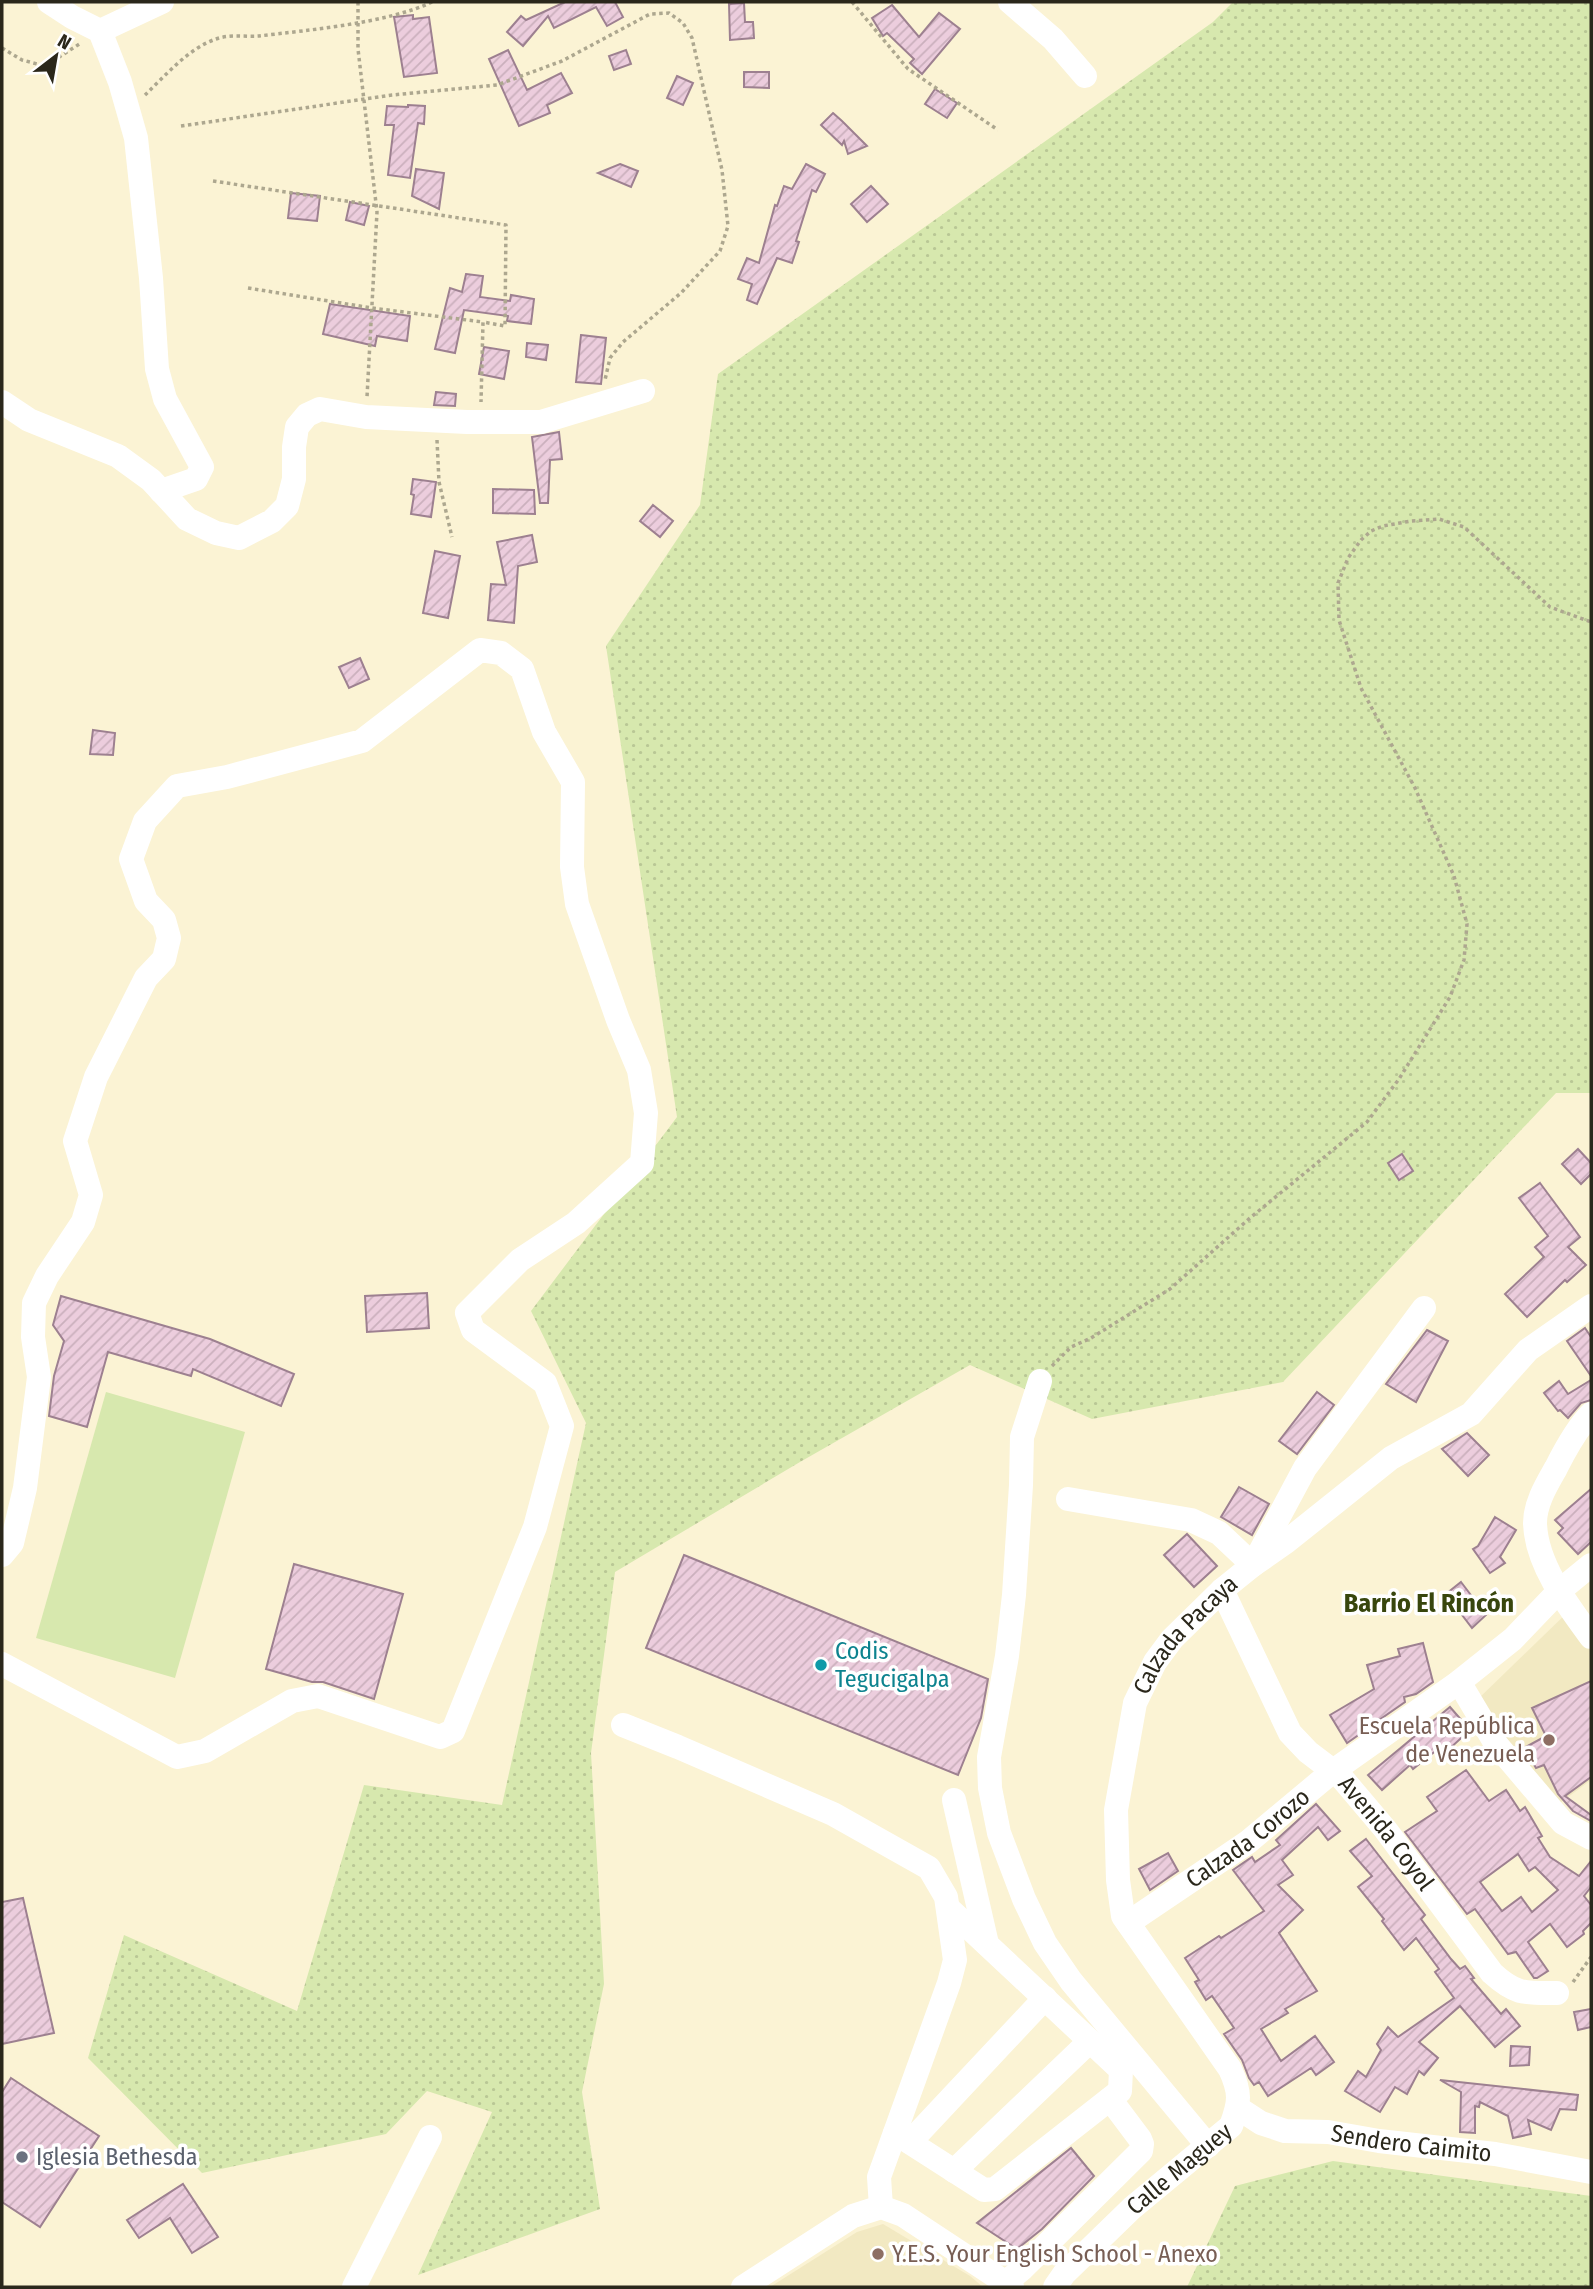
<svg xmlns="http://www.w3.org/2000/svg" width="1593" height="2289" font-family="'Fira Sans Condensed',sans-serif">
	<defs>
		<pattern id="grass-dots" width="8" height="8" patternUnits="userSpaceOnUse" patternTransform="scale(1.75)"><rect width="8" height="8" fill="#d7e8ae"/><path d="M2 2h.1M6 6h.1" fill="none" stroke="#b9c795" stroke-width="1.8" stroke-linecap="round"/></pattern>
		<pattern id="building-hatch" width="6" height="6" patternUnits="userSpaceOnUse" patternTransform="scale(1.75)"><rect width="6" height="6" fill="#eccddd"/><path d="M-1 1l2-2M0 6l6-6M5 7l2-2" fill="none" stroke="#cbb0bd"/></pattern>
	</defs>
	<rect width="100%" height="100%" fill="#fbf3d4"/>
	<g fill="#f2e9c2">
		<path d="M1572,1608L1591,1633V1780L1556,1806L1477,1700Z"/>
		<path d="M883,2224L970,2276L983,2287H770L857,2232Z"/>
	</g>
	<g fill="url(#grass-dots)">
		<path d="M1233,2H1591V1093H1556L1283,1382L1092,1419L970,1365L800,1462L615,1572L591,1753L604,1984L582,2092L600,2209L418,2275L492,2112L427,2091L386,2134L202,2173L88,2058L124,1935L297,2011L364,1785L502,1805L586,1423L531,1311L677,1117L606,646L700,505L718,374L1213,22Z"/>
		<path d="M1333,2161L1591,2196V2287H1187L1235,2186Z"/>
	</g>
	<path fill="#d7e8ae" d="M106,1392L245,1432L175,1678L36,1638Z"/>
	<g fill="url(#building-hatch)" stroke="#9d8090" stroke-width="2" fill-rule="evenodd">
		<path d="M565,2H615L623,17L607,26L596,7L554,28L548,16L523,46L507,32L521,16L526,20Z"/>
		<path d="M744,3L745,22H753L754,38L730,40L729,4Z"/>
		<path d="M892,5L919,37L939,13L960,29L922,74L910,63L914,59L887,33L883,36L872,18Z"/>
		<path d="M413,15V19L429,17L437,73L404,77L394,17Z"/>
		<path d="M508,50L527,90L561,73L572,93L547,105L550,113L519,126L489,59Z"/>
		<path d="M626,50L631,64L614,70L609,56Z"/>
		<path d="M744,72H769V88L744,87Z"/>
		<path d="M677,76L693,83L683,105L667,98Z"/>
		<path d="M935,89L957,103L947,118L925,104Z"/>
		<path d="M408,105L425,106L424,124L418,123L410,178L388,175L394,125H385L387,106L408,107Z"/>
		<path d="M833,113L842,121L867,146L848,154L844,141L842,145L821,125Z"/>
		<path d="M620,164L638,171L631,187L598,173Z"/>
		<path d="M806,164L825,174L816,192L812,190L796,241L799,242L792,263L777,258L757,304L747,300L752,284L738,279L747,258L759,263L775,205L777,206L784,186L792,189Z"/>
		<path d="M416,169L444,173L439,209L412,196Z"/>
		<path d="M871,186L888,204L867,222L851,204Z"/>
		<path d="M291,193L320,196L317,221L288,218Z"/>
		<path d="M350,202L369,206L364,225L346,220Z"/>
		<path d="M466,274L483,276L480,297L510,301L511,295L534,299L531,324L507,321L508,316L464,310L455,353L435,349L450,288L462,292Z"/>
		<path d="M330,304L410,316L407,341L377,336L375,346L323,334Z"/>
		<path d="M581,335L606,338L601,384L576,382Z"/>
		<path d="M527,343L548,345L546,360L526,357Z"/>
		<path d="M484,347L509,351L504,379L479,374Z"/>
		<path d="M436,392L456,394L455,406L434,405Z"/>
		<path d="M559,432L562,459L550,460L548,503H540L532,437Z"/>
		<path d="M413,479L436,482L431,517L411,514L414,495L411,494Z"/>
		<path d="M493,489L534,490L535,514L493,513Z"/>
		<path d="M653,505L673,521L660,537L640,521Z"/>
		<path d="M532,535L537,562L518,566L514,623L488,620L491,584L506,585L497,542Z"/>
		<path d="M435,551L460,556L448,618L423,613Z"/>
		<path d="M360,658L369,679L349,688L339,667Z"/>
		<path d="M93,730L115,733L113,755L90,754Z"/>
		<path d="M1578,1149L1591,1163V1174L1581,1184L1562,1164Z"/>
		<path d="M1402,1154L1413,1171L1399,1180L1388,1163Z"/>
		<path d="M1540,1183L1580,1237L1568,1247L1586,1265L1567,1282L1565,1280L1527,1317L1505,1294L1544,1257L1535,1247L1548,1236L1519,1198Z"/>
		<path d="M427,1293L429,1328L367,1332L365,1296Z"/>
		<path d="M61,1296L210,1339L294,1374L281,1406L193,1369L191,1376L108,1352L87,1427L49,1416L54,1376L64,1341L53,1325Z"/>
		<path d="M1585,1328L1591,1337V1376L1567,1341Z"/>
		<path d="M1427,1330L1448,1341L1416,1402L1386,1384Z"/>
		<path d="M1591,1380V1400L1581,1403L1568,1418L1560,1410L1558,1411L1544,1393L1559,1381L1568,1394Z"/>
		<path d="M1317,1392L1334,1405L1297,1454L1279,1441Z"/>
		<path d="M1467,1433L1489,1455L1468,1476L1442,1449Z"/>
		<path d="M1239,1487L1269,1504L1252,1535L1221,1517Z"/>
		<path d="M1591,1489V1542L1578,1554L1558,1533L1563,1528L1555,1520Z"/>
		<path d="M1495,1517L1516,1530L1500,1557L1505,1563L1490,1573L1473,1549L1478,1546Z"/>
		<path d="M1187,1534L1217,1566L1194,1587L1164,1555Z"/>
		<path d="M684,1555L988,1679L981,1718L958,1775L646,1648Z"/>
		<path d="M294,1564L403,1594L374,1699L323,1682H312L266,1669Z"/>
		<path d="M1461,1582L1486,1615L1472,1628L1446,1594Z"/>
		<path d="M1423,1643L1433,1682L1416,1694L1404,1697L1405,1702L1379,1720L1368,1723L1370,1727L1347,1743L1330,1715L1374,1689L1367,1665L1400,1656L1398,1649Z"/>
		<path d="M1591,1681V1777L1565,1796L1591,1815V1821L1573,1811L1558,1794L1544,1765L1536,1768L1524,1748L1546,1736L1532,1708Z"/>
		<path d="M1450,1707L1470,1730L1447,1751L1443,1745L1413,1769L1410,1765L1382,1790L1368,1775Z"/>
		<path d="M1466,1770L1489,1801L1506,1790L1520,1811L1525,1807L1542,1836L1538,1838L1550,1857L1579,1876L1591,1861V1887L1584,1896L1591,1905V1923L1583,1931L1584,1934L1567,1947L1550,1924L1528,1942L1548,1971L1537,1978H1534L1516,1952L1508,1954L1475,1909L1467,1914L1405,1832L1437,1811L1427,1797ZM1518,1854L1529,1871L1535,1867L1558,1890L1532,1912L1521,1897L1502,1911L1480,1882Z"/>
		<path d="M1316,1804L1340,1831L1328,1840L1318,1827L1282,1860L1293,1875L1278,1885L1303,1910L1279,1933L1317,1991L1285,2009L1288,2013L1261,2029L1281,2061L1315,2036L1334,2062L1316,2075L1311,2068L1268,2096L1259,2082L1254,2085L1249,2078L1242,2060L1224,2034L1234,2028L1212,1996L1206,2000L1195,1982L1199,1980L1185,1958L1219,1936L1221,1938L1264,1911L1233,1870L1252,1857L1255,1862L1280,1845L1276,1840Z"/>
		<path d="M1366,1839L1425,1915L1421,1919L1451,1959L1460,1969L1465,1966L1474,1978L1471,1979L1501,2014L1506,2009L1520,2026L1495,2047L1460,2006L1419,2042L1438,2058L1424,2075L1419,2071L1407,2094L1395,2087L1380,2112L1345,2091L1358,2071L1366,2077L1381,2050L1377,2044L1388,2027L1398,2037L1454,1998L1435,1972L1439,1969L1416,1938L1404,1950L1382,1921L1384,1919L1358,1887L1372,1876L1350,1851Z"/>
		<path d="M1168,1853L1178,1871L1150,1890L1139,1869Z"/>
		<path d="M23,1898L54,2033L2,2044V1902Z"/>
		<path d="M1591,2009V2027L1578,2030L1574,2012Z"/>
		<path d="M1511,2046L1530,2047L1529,2065L1510,2066Z"/>
		<path d="M11,2078L99,2136L40,2227L2,2202V2092Z"/>
		<path d="M1440,2080L1578,2095L1576,2110L1560,2109L1551,2130L1528,2120L1531,2134L1513,2138L1508,2116L1480,2102L1479,2107L1475,2106V2133L1460,2132L1461,2092Z"/>
		<path d="M1071,2148L1094,2176L1042,2229L1017,2249L977,2223Z"/>
		<path d="M183,2184L218,2237L192,2253L170,2218L139,2238L127,2220Z"/>
	</g>
	<g fill="none" stroke-linecap="round" stroke-linejoin="round">
		<g stroke="#ada78f" stroke-width="3.5" stroke-dasharray="3.5 3.5" stroke-linecap="butt">
			<path d="M358,2V49L377,212L367,397"/>
			<path d="M852,2L908,69L998,130"/>
			<path d="M2,48L22,60L45,66L81,43"/>
			<path d="M145,95C166,75 189,48 216,39C229,34 246,37 259,36C309,30 388,23 432,2"/>
			<path d="M181,126L392,95L497,85L562,61L650,14L669,13L683,23L692,38L722,170L728,226L720,251L681,293L623,342L610,358L605,380"/>
			<path d="M213,181L506,225L505,326L483,322L481,402"/>
			<path d="M248,288L372,308L483,322"/>
			<path d="M437,440L439,482L452,537"/>
			<path d="M1052,1366L1071,1347L1091,1338L1170,1289L1250,1218L1367,1122L1399,1079L1450,997L1464,960L1467,924L1454,876L1415,788L1361,688L1339,620L1338,583L1348,558L1361,540L1371,531L1383,526L1411,521L1439,519L1464,527L1550,607L1591,622"/>
			<path d="M1573,1982L1591,1957"/>
		</g>
		<g stroke="#fff" stroke-width="24">
			<path d="M49,2L72,17L100,31L120,82L136,138L151,278L157,369L165,399L202,467L196,479L161,491"/>
			<path d="M1010,2L1053,39L1085,76"/>
			<path d="M100,31L162,2"/>
			<path d="M2,402L29,420L118,456L151,480L187,519L216,533L239,538L272,521L287,506L294,479V447L297,427L307,415L320,409L366,417L467,422H541L643,391"/>
			<path d="M1040,1381L1022,1437L1021,1485L1014,1595L1007,1656L989,1757L990,1788L999,1833L1024,1899L1045,1943L1071,1981L1208,2146"/>
			<path d="M1591,1414C1577,1428 1565,1450 1556,1468C1547,1484 1535,1503 1535,1523C1536,1564 1568,1606 1591,1637"/>
			<path d="M1068,1499L1191,1520L1219,1533L1253,1565L1305,1468L1424,1308"/>
			<path d="M2,1555L12,1543L25,1488L39,1377L33,1337L34,1303L47,1276L83,1222L91,1195L75,1141L96,1077L146,978L164,959L169,938L164,920L146,901L131,859L145,821L177,786L227,777L362,741L480,650L501,653L522,669L544,732L573,782L572,867L577,904L618,1020L639,1070L646,1113L642,1163L576,1223L520,1260L467,1313L473,1330L545,1383L562,1426L535,1527L453,1731L440,1737L318,1696L292,1701L205,1751L177,1757L2,1664"/>
			<path id="s1" d="M1222,1590L1290,1733L1308,1752L1341,1777L1385,1829L1492,1973C1516,1995 1525,1993 1557,1993"/>
			<path d="M1459,1682L1496,1744L1563,1823L1591,1838"/>
			<path d="M623,1725L678,1747L833,1814L929,1868L946,1897L955,1960L949,1983L879,2177L881,2207"/>
			<path d="M954,1800L987,1944"/>
			<path id="s2" d="M1128,1923L1248,1842L1333,1771L1459,1682L1513,1639L1558,1592L1591,1565"/>
			<path id="s3" d="M1238,2108L1261,2123L1285,2131L1328,2132L1379,2141L1495,2154L1591,2172"/>
			<path d="M895,2133L984,2190L995,2189L1120,2091L1121,2070L948,1908"/>
			<path d="M910,2142L1045,1998"/>
			<path d="M954,2171L1090,2041"/>
			<path d="M1005,2283L1022,2269L1141,2151L1142,2144L1140,2139L1110,2099"/>
			<path d="M354,2287L430,2137"/>
			<path d="M743,2287L853,2216L881,2207L903,2215L1012,2287"/>
			<path id="s4" d="M1055,2287L1064,2274L1132,2208L1231,2126C1240,2102 1241,2093 1230,2069L1123,1916L1118,1880L1116,1810L1135,1703L1155,1662L1172,1639L1222,1590L1253,1565L1286,1542L1391,1458L1471,1414L1528,1350L1591,1306"/>
		</g>
	</g>
	<circle fill="#0f9aa8" stroke="#fff" stroke-width="2.5" cx="821" cy="1665" r="7"/>
	<g fill="#8d6e63" stroke="#fff" stroke-width="2.5">
		<circle cx="1549" cy="1740" r="7"/>
		<circle cx="878" cy="2254" r="7"/>
	</g>
	<circle fill="#6b7280" stroke="#fff" stroke-width="2.5" cx="22" cy="2157" r="7"/>
	<g text-anchor="middle" dominant-baseline="central" stroke-width="7" stroke-linejoin="round" paint-order="stroke">
		<g font-size="24" fill="#2a271b" stroke="#fff">
			<text stroke="none"><textPath href="#s4" startOffset="786">Calzada Pacaya</textPath></text>
			<text stroke="none"><textPath href="#s1" startOffset="298">Avenida Coyol</textPath></text>
			<text stroke="none"><textPath href="#s2" startOffset="147">Calzada Corozo</textPath></text>
			<text stroke="none"><textPath href="#s3" startOffset="180">Sendero Caimito</textPath></text>
			<text stroke="none"><textPath href="#s4" startOffset="172">Calle Maguey</textPath></text>
		</g>
		<g font-size="24" fill="#0d838f" stroke="#fff" text-anchor="start">
			<text x="835" y="1651">Codis<tspan x="835" dy="28">Tegucigalpa</tspan></text>
		</g>
		<g font-size="24" fill="#785e54" stroke="#fff" text-anchor="end">
			<text x="1535" y="1726">Escuela República<tspan x="1535" dy="28">de Venezuela</tspan></text>
			<text x="892" y="2254" text-anchor="start">Y.E.S. Your English School - Anexo</text>
		</g>
		<g font-size="24" fill="#5b616d" stroke="#fff" text-anchor="start">
			<text x="36" y="2157">Iglesia Bethesda</text>
		</g>
		<g font-size="26" font-weight="bold" fill="#38460d" stroke="#fff">
			<text x="1429" y="1603">Barrio El Rincón</text>
		</g>
	</g>
	<rect width="1593" height="2289" fill="none" stroke="#2a271b" stroke-width="7"/>
	<g transform="translate(56 56) rotate(31)" stroke="#ffffff" stroke-width="5" paint-order="stroke">
	<path d="M0-5L12 26L0 18L-12 26Z" fill="#2a271b"/>
	<text y="-10" font-size="19" font-weight="bold" text-anchor="middle" fill="#2a271b">N</text>
	</g>
</svg>
